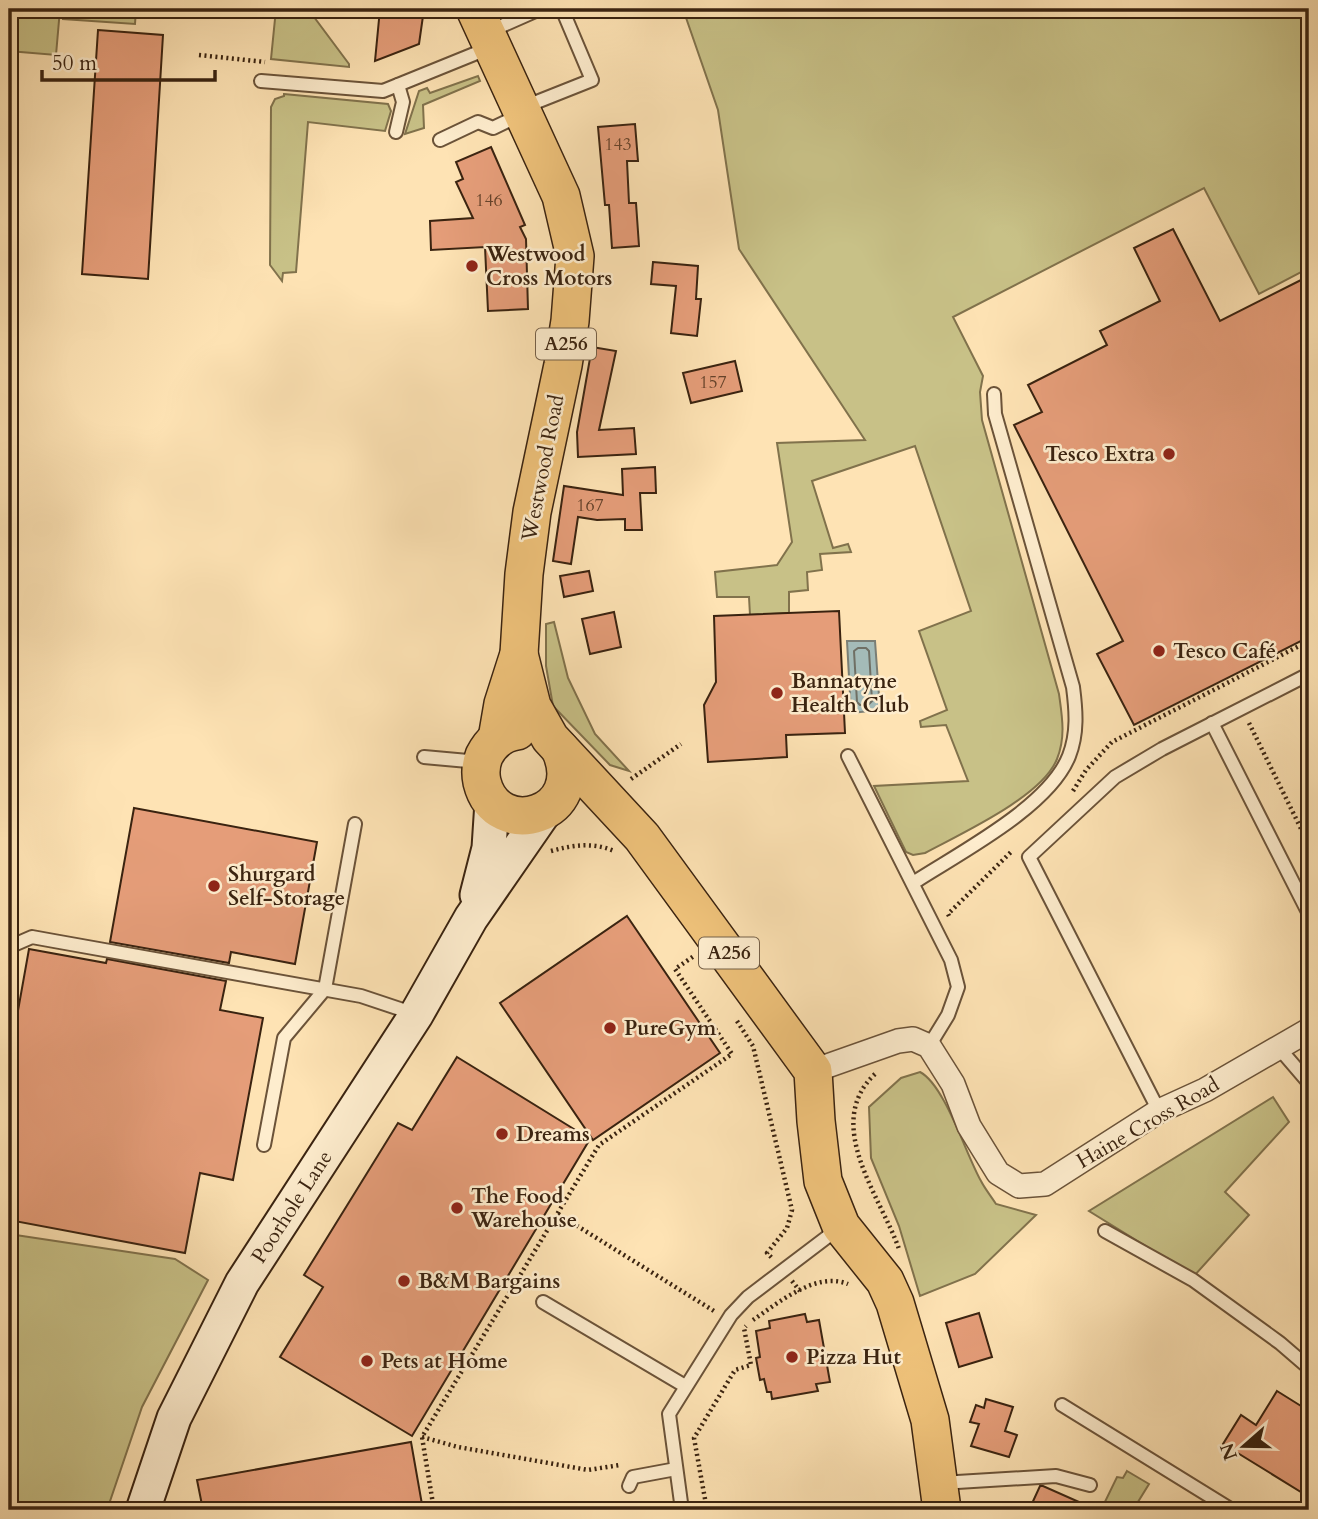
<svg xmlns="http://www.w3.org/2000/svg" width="1318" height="1519" font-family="Cardo,serif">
	<rect width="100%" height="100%" fill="#fee3b4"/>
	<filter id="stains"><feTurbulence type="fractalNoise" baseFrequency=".00286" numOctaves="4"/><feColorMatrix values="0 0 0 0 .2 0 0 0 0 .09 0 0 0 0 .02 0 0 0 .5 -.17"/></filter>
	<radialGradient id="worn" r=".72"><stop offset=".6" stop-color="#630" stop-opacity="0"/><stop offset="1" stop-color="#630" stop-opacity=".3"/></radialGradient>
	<g fill="#c8c187" stroke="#81724c" stroke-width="2">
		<path d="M9,9H60L56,55L9,51Z"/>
		<path d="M64,9H136L135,24L63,19Z"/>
		<path d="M276,9H308L349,64V67L271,59Z"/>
		<path d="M683,9H1296L1309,36V268L1259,294L1204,188L953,317L983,376L980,392L982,420L1059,694C1062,716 1066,737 1057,759C1042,797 960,834 925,853L913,855L906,852L874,786L968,781L946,725L921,727L920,721L947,710L919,631L971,611L915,446L812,481L833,548L848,544L851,552L820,554L822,570L807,572L808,590L789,592V613L750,615L749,597H717L715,572L777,565L792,542L777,443L865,440L739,249L718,110Z"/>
		<path d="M478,76L480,81L423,105L424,128L405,134L419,91L427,88L430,93Z"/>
		<path d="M284,94L388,104L391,111L385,131L308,122L296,272L283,273L282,281L270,265L271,107L275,99L284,96Z"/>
		<path d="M554,622L568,678L595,734L629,771L610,765L553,706L546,666V624Z"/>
		<path d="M920,1072C945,1085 966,1155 981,1181C985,1189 991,1196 996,1204L1036,1215L975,1274L920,1296L899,1226L871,1158L869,1107L901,1078Z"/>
		<path d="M1273,1097L1289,1122L1225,1192L1249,1215L1194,1276L1089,1211Z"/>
		<path d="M9,1234L175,1259L208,1280L142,1407L107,1510H9Z"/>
		<path d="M1127,1471L1149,1484L1133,1510H1101L1117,1477L1123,1478Z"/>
	</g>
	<path fill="#a4bbb8" stroke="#7a7e75" stroke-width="2" d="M847,641H875L880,710L851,713Z"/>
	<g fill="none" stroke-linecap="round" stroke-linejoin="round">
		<path stroke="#6f6f64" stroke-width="2" d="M858,648H866L869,651L872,701L869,704L860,705L857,702L854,651Z"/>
	</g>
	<g fill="#e59d79" stroke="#3a2310" stroke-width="2">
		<path d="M380,9H424L419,44L375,61Z"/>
		<path d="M98,30L163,35L148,279L82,274Z"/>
		<path d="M635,124L638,161H627L629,203H636L639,246L612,248L609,205H605L598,127Z"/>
		<path d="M491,147L525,225L520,227L526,239L528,309L488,311L485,247L431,250L430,221L473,218L456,182L463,179L456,162Z"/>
		<path d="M1173,229L1220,321L1309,276V637L1134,725L1097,654L1123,641L1014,425L1042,412L1028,385L1107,345L1100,331L1160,301L1134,248Z"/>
		<path d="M653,262L698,266L696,299H701L697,336L671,333L676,286L651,284Z"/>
		<path d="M592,347L616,351L599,430L634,428L636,454L578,457L577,432Z"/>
		<path d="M735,361L742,391L691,403L683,373Z"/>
		<path d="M655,467L656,493H640L642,530H625V519L597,520L578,517L571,564L553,561L564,486L623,495L622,469Z"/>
		<path d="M589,571L593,591L564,597L560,576Z"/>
		<path d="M839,611L845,733L786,735L787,757L708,762L704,705L716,682L714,616Z"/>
		<path d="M614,612L621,647L590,654L582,619Z"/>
		<path d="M134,808L317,842L295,964L231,952L229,963L110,942Z"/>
		<path d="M627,916L720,1053L593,1140L500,1003Z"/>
		<path d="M29,949L106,963L107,959L226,981L220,1010L263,1018L233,1180L200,1173L185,1253L9,1220V1061Z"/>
		<path d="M457,1057L590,1139L412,1436L280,1357L323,1287L304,1275L398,1123L412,1130Z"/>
		<path d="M979,1313L992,1357L959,1367L946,1323Z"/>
		<path d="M805,1314L807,1322L819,1320L830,1382L816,1384L818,1391L772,1399L771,1392H767L764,1379L760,1380L756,1358L760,1357L756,1331L770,1328L769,1321Z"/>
		<path d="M1277,1391L1309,1411V1497L1223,1444L1241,1415L1256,1425Z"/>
		<path d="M986,1399L1013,1407L1005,1431L1017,1435L1009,1457L971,1446L979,1424L970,1422L976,1405L984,1408Z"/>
		<path d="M411,1442L423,1510H203L197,1480Z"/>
		<path d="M1040,1486H1043L1097,1510H1029Z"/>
	</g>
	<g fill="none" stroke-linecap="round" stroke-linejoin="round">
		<defs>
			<g id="lane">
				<path d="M490,31L540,9"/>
				<path d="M261,81L383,91L489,48"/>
				<path d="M524,107L592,80L562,9"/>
				<path d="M396,132L403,102L398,85"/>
				<path d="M440,140L478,122L493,128L520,115"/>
				<path d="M1212,723L1309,914"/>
				<path d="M848,756L951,960L958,987L948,1015L929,1046"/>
				<path d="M424,757L479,762"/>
				<path d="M913,883C959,853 1049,807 1069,756C1078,733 1076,710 1073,687L995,414L994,394"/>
				<path d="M9,947L32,937L54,941L361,996L415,1014"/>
				<path d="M1279,1048L1309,1083"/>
				<path d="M1159,1111L1029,857L1115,777L1162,749L1309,674"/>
				<path d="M264,1145L284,1038L325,989L355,824"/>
				<path d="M1105,1231L1193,1280L1280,1343L1309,1368"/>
				<path d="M543,1302L685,1386"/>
				<path d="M1062,1405L1232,1510"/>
				<path d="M941,1483L1056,1476L1090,1485"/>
				<path d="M629,1486L633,1477L676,1469"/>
				<path d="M682,1510L669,1414L731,1315L748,1297L839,1228"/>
			</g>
			<path id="street" d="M813,1071L898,1041L913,1039L929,1046L953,1084L969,1126L998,1173L1019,1186L1045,1184L1159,1111L1205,1090L1309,1030"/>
			<g id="secondary">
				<path d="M477,895L489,848L492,802"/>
				<path d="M143,1510L174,1418L242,1283L416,1015L471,918L545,811"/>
			</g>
			<g id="primary">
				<path d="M475,9L561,196L575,256L570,321L563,365L532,512L524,574L519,654L503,704L497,739"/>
				<path d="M519,654L532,706L550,738L642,837L813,1071L816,1121L823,1181L841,1226L885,1281L895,1303L930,1420L942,1510"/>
				<path d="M517,731C502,733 491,742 484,756C481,764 480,773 482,782C497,843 590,815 560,749"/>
			</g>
		</defs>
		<use href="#lane" stroke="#6b5339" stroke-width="16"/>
		<use href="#street" stroke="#6b5339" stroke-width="26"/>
		<use href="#secondary" stroke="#3a2310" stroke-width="37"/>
		<use href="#primary" stroke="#3a2310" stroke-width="40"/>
		<g stroke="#3a2310" stroke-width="4.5" stroke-dasharray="2 3.5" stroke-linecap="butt">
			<path d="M1301,9L1309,27"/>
			<path d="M199,55L265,62"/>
			<path d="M1249,723L1309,845"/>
			<path d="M631,779L681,744"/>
			<path d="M1073,791L1086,770L1112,742L1309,641"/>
			<path d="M551,851C573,845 593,842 614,851"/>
			<path d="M949,916L948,914L1012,851"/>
			<path d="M737,1021L753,1046L792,1210L787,1228L767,1253L773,1259"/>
			<path d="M875,1074C822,1124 881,1197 899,1249"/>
			<path d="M558,1214L714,1311"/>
			<path d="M792,1281L800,1291"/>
			<path d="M753,1320C778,1303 816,1271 848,1284"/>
			<path d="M422,1437L458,1447L588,1470L620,1465"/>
			<path d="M434,1510L422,1437L599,1145L732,1054L675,969L694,956"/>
			<path d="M707,1510L694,1438L735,1370L751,1365L744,1328L746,1326"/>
		</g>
		<use href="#lane" stroke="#feedce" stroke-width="12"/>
		<use href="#street" stroke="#feedce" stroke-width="23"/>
		<use href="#secondary" stroke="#feedce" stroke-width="33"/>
		<use href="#primary" stroke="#efc27a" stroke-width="37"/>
	</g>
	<g fill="#8f2418" stroke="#feedce" stroke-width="2.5">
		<circle cx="472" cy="266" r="7"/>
		<circle cx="1169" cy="454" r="7"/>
		<circle cx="1159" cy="651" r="7"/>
		<circle cx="777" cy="693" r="7"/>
		<circle cx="214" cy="886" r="7"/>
		<circle cx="610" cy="1028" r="7"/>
		<circle cx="502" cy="1134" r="7"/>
		<circle cx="457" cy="1208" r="7"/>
		<circle cx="404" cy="1281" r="7"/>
		<circle cx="792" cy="1357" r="7"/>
		<circle cx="367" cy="1361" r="7"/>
	</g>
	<g text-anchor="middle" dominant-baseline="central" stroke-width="5" stroke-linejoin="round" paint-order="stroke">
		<g font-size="18" fill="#65422a">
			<text x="618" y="144">143</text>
			<text x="489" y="200">146</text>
			<text x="713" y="382">157</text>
			<text x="590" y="505">167</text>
		</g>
		<g fill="#feedce" stroke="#756049" stroke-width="2">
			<rect x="536" y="328.5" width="60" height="31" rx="5"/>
			<rect x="699" y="937.5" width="60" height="31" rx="5"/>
		</g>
		<g font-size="19" font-weight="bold" fill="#3a2310">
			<text x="566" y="344">A256</text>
			<text x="729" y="953">A256</text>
		</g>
		<g font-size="21" font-weight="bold" fill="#3a2310" stroke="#feedce" text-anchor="start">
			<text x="486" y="254">Westwood<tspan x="486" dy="24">Cross Motors</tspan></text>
			<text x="1155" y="454" text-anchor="end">Tesco Extra</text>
			<text x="1173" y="651">Tesco Café</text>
			<text x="791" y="681">Bannatyne<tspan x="791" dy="24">Health Club</tspan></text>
			<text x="228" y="874">Shurgard<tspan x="228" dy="24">Self-Storage</tspan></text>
			<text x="624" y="1028">PureGym</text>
			<text x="516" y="1134">Dreams</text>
			<text x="471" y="1196">The Food<tspan x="471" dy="24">Warehouse</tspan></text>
			<text x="418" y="1281">B&amp;M Bargains</text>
			<text x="806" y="1357">Pizza Hut</text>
			<text x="381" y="1361">Pets at Home</text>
		</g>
		<g font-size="21" fill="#3a2310" stroke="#feedce">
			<text transform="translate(543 468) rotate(-79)">Westwood Road</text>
			<text transform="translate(1148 1123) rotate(-30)">Haine Cross Road</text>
			<text transform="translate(292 1207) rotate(-57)">Poorhole Lane</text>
		</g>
	</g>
	<rect width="1318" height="1519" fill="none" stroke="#fee3b4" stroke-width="35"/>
	<rect x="10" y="10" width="1297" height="1498" fill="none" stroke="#3a2310" stroke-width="3.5"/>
	<rect x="18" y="18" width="1283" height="1484" fill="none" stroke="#3a2310" stroke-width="2"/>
	<g transform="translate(1244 1446) rotate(250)" stroke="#feedce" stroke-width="5" paint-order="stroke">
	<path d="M0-5L12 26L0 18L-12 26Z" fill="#3a2310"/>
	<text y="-10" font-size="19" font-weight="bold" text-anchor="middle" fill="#3a2310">N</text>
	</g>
	<path d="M42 70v10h173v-10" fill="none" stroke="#3a2310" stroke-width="3.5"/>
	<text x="52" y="70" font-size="21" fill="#3a2310" stroke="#feedce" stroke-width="5" paint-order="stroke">50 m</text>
	<rect width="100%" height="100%" filter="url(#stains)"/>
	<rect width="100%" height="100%" fill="url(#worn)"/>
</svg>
